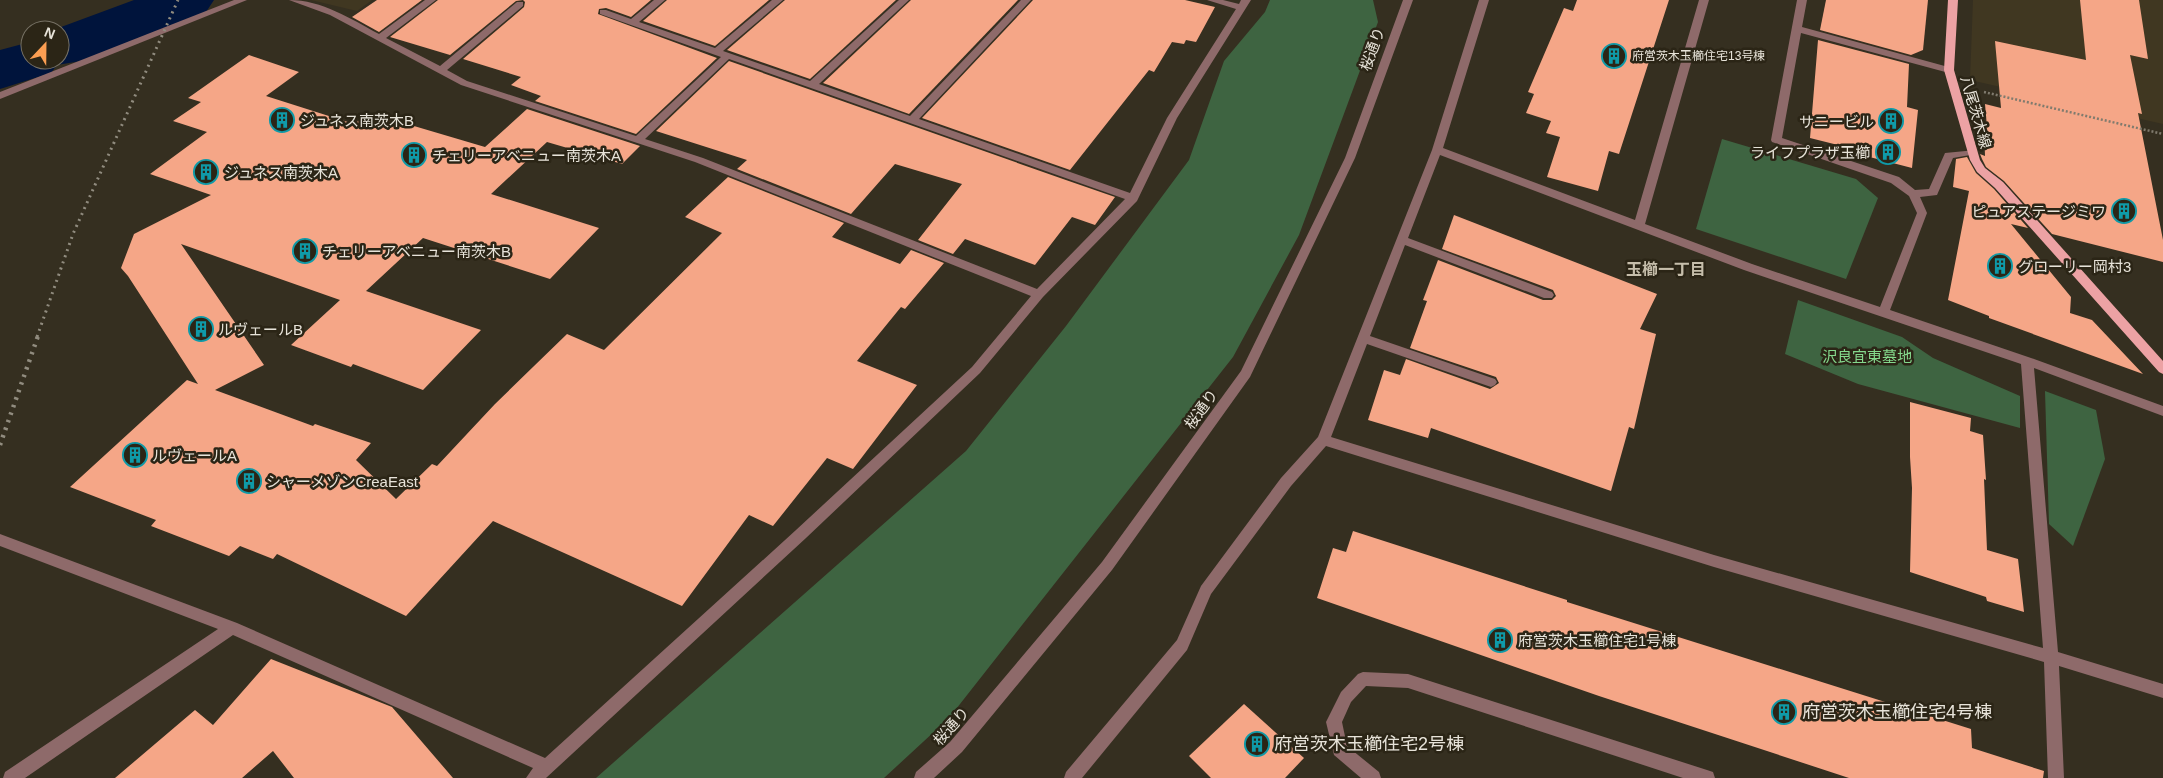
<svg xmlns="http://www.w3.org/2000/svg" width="2163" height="778" font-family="Helvetica,'Noto Sans JP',sans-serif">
	<rect width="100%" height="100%" fill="#352f20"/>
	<g fill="#403721">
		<path d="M311,0H372L357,11Z"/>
		<path d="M1973,0H2163V124L1970,80Z"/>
	</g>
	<g fill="#3e6441">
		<path d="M1270,0H1373L1378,22L1299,235L1233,357L949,718L884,778H596L966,451L1066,326L1189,160L1224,61L1265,12Z"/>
		<path d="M1722,139L1856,179L1878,198L1846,279L1696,229Z"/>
		<path d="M1798,300L1902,337L1933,358L2020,396V428L1858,384L1785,354Z"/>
		<path d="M2045,391L2096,410L2105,459L2073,546L2049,524Z"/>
	</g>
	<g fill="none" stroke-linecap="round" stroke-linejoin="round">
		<path fill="#00143c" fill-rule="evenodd" d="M134,0H214L206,12L81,61L57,65L51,73L0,89V50L30,42V60H60V30H53Z"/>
	</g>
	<g fill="#f5a687">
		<path d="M377,0H422L379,32L352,17Z"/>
		<path d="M438,0H651L631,17L606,8L599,9L598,14L717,58L636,134L535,101L541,96L511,85L521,77L463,59L524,7L525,2L523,0L516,1L450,55L390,37Z"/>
		<path d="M667,0H769L715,46L643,21Z"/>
		<path d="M785,0H896L810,79L727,50Z"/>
		<path d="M911,0H1018L909,114L823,83Z"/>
		<path d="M1033,0H1185L1215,7L1196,42L1186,40L1184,44L1172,42L1154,72L1149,70L1070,170L922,118Z"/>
		<path d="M1577,0H1669L1619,154L1609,151L1598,191L1547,177L1560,137L1546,133L1551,121L1526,113L1534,94L1528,92L1564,8L1573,11Z"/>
		<path d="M1826,0H1928L1923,50L1911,55L1820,30Z"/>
		<path d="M2080,0H2139L2148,59L2130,55L2142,114L2138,113L2163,240V262L2052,234L2004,181L1986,167L1982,159L1980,154L1985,156L1984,127H1987L1985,104L2001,108L1995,41L2086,60Z"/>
		<path d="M1818,40L1909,64L1907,107L1918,110L1912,168L1858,154V150L1810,138Z"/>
		<path d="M249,55L299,72L266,96L354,124L370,113L485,147L527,109L640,146L622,164L547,142L491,194L599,228L550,279L423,238L366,291L481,330L423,390L353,364L351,367L291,345L340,300L181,244L264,365L215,390L313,426L315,424L371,443L356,460L396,499L432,464L437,466L495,404L567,334L604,350L722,233L685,217L728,177L844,223L832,237L900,264L911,250L944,263L905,309L901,307L857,361L917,385L853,469L827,458L773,526L749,515L682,606L493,521L406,616L277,554L273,559L240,546L229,556L151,526L156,520L70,487L187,380L198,384L128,276L121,268L134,234L211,195L150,174L207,132L173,121L201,102L188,98Z"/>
		<path d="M729,61L1063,179L1115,197L1095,225L1072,217L1035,265L965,239L953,254L918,240L962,184L895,164L851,214L737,169L747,160L656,131Z"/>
		<path d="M1967,157L1976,173L1994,189L2028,228L2011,224L2071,297L2070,313L2092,320L2143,374L1989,318V316L1948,300L1969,191L1953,187L1956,159Z"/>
		<path d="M1454,215L1657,294L1640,329L1656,334L1634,429L1629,427L1611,491L1431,428L1428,438L1368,420L1384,370L1400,375L1406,359L1490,389L1499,383L1496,377L1410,348L1427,301L1423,300L1438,260L1543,300H1552L1556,296L1553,290L1442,249Z"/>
		<path d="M1910,402L1971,418L1970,431L1983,435L1986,480L1984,479L1987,550L2018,559L2024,612L1987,601L1986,597L1910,572L1912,488L1910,457Z"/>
		<path d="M1353,531L1567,600V602L1971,729L1972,748L2044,771L2043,778H1849L1599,696L1317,598L1333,548L1346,552Z"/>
		<path d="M271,659L392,707L453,778H294L273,751L242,778H115L195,710L213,725Z"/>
		<path d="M1244,704L1304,758L1285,778H1211L1189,756Z"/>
	</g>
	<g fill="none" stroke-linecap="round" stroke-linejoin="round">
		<path stroke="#807b6e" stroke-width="2.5" stroke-dasharray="2 2" stroke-linecap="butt" d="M1984,92L2163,134"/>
		<g fill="#8e6a6a" fill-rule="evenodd">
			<path d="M234,0H247L0,99V92Z"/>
			<path d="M289,0C322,0 351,19 379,34L425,0H436L386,38L440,66L517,2H523V6L447,70L467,81L636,136L721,57L600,14V10H606L631,19L654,0H665L639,22L715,48L772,0H783L723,51L810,81L899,0H909L819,84L910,116L1021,0H1031L919,119L1130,193L1167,118L1236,9L1207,0H1223L1239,4L1241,0H1251L1177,118L1137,201L1043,297L980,373L806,538L546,778H526L533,768L233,635L25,778H3L5,772L218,629L0,546V534L237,623L545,758L796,530L972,367L1031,296L695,162L461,85L330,15ZM729,59L1125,199L1037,289L703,158L645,139Z"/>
			<path d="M1403,0H1413L1355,158L1250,377L1112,570L962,752L934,778H914L916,772L950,742L1102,562L1241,371L1345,158Z"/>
			<path d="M1479,0H1489L1443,148L1635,220L1699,0H1709L1645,224L1752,264L1880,307L1917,213L1909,196L1891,183L1772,142L1771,140L1797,0H1807L1802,27L1952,68L1954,70L1949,73L1801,33L1782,138L1899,177L1915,190L1929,189L1945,153L1976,150L1977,152L1976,154L1953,158L1937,195L1920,197L1927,213L1890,310L2031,358L2163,406V416L2034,368L2058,652L2163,684V698L2059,666L2064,778H2048L2044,662L1714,567L1326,446L1291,486L1211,594L1187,650L1082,778H1064L1066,772L1177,640L1201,586L1281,478L1318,437L1432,150ZM1440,155L1744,270L2021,364L2043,648L1714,555L1331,437L1367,344L1491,387L1495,385L1497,382L1495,379L1370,336L1405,245L1544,298H1552L1554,295L1552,292L1408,238Z"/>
			<path d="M1363,672L1408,674L1707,770L1713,772L1715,778H1683L1408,688L1366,686L1351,702L1342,722L1347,746L1379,772L1381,778H1361L1334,755L1326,722L1341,692L1358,674Z"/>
		</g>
		<path fill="#eca2a4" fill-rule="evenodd" d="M1948,0H1958L1954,70L1980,160L1985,168L2003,182L2163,361V374L2159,372L1995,188L1977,172L1970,160L1944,70Z"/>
		<path stroke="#918c7f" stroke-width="3" stroke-dasharray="2 4.5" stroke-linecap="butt" d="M37,337L73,234L178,0"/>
		<path stroke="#918c7f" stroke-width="4.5" stroke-dasharray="2.5 5.5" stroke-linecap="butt" d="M0,445L38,336"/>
	</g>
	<defs>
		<symbol id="building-ring" viewBox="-11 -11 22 22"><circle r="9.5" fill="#2b2516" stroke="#0f9aa8" stroke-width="1.5"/><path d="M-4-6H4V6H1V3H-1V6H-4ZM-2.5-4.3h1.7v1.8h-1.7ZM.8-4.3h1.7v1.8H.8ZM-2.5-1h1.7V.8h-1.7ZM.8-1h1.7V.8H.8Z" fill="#0f9aa8"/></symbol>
	</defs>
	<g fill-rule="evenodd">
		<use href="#building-ring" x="1600" y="42" width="28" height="28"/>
		<use href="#building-ring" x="268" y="106" width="28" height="28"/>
		<use href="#building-ring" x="1877" y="107" width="28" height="28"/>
		<use href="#building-ring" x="1874" y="138" width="28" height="28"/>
		<use href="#building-ring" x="400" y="141" width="28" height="28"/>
		<use href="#building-ring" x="192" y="158" width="28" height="28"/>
		<use href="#building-ring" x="2110" y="197" width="28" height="28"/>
		<use href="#building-ring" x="291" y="237" width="28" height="28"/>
		<use href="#building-ring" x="1986" y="252" width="28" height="28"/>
		<use href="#building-ring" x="187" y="315" width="28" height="28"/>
		<use href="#building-ring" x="121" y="441" width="28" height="28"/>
		<use href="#building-ring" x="235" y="467" width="28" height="28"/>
		<use href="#building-ring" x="1486" y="626" width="28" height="28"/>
		<use href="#building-ring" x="1770" y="698" width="28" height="28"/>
		<use href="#building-ring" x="1243" y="730" width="28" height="28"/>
	</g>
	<g text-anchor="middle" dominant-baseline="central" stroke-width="5" stroke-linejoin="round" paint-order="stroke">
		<g font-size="12" fill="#e7e3d9" stroke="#2b2516" text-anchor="start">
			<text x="1632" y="56">府営茨木玉櫛住宅13号棟</text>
		</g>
		<g font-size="15" fill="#e7e3d9" stroke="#2b2516">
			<text transform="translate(1372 49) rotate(-70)">桜通り</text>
			<text transform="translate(1976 112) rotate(74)">八尾茨木線</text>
			<text transform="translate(1201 409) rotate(-54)">桜通り</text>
			<text transform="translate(951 726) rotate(-48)">桜通り</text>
		</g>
		<g font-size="15" fill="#e7e3d9" stroke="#2b2516" text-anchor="start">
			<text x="300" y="120">ジュネス南茨木B</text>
			<text x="1874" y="121" text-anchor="end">サニービル</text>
			<text x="1870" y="152" text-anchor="end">ライフプラザ玉櫛</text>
			<text x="432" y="155">チェリーアベニュー南茨木A</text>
			<text x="224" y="172">ジュネス南茨木A</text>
			<text x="2106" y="211" text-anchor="end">ピュアステージミワ</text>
			<text x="322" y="251">チェリーアベニュー南茨木B</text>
			<text x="2018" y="266">グローリー岡村3</text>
			<text x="218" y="329">ルヴェールB</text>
			<text x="152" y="455">ルヴェールA</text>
			<text x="266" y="481">シャーメゾンCreaEast</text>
			<text x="1518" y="640">府営茨木玉櫛住宅1号棟</text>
		</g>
		<g font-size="15" fill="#85d98d" stroke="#2b2516">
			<text x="1867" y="356">沢良宜東墓地</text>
		</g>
		<g font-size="16" font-weight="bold" fill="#c6beab" stroke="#2b2516">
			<text x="1666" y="269">玉櫛一丁目</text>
		</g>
		<g font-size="18" fill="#e7e3d9" stroke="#2b2516" text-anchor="start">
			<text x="1802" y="712">府営茨木玉櫛住宅4号棟</text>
			<text x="1274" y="744">府営茨木玉櫛住宅2号棟</text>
		</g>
	</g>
	<g transform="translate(45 45) rotate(22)"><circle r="24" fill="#2b2516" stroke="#767164"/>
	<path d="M0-4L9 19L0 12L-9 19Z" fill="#fb9e52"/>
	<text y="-8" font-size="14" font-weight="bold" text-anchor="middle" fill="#e7e3d9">N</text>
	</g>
</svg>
